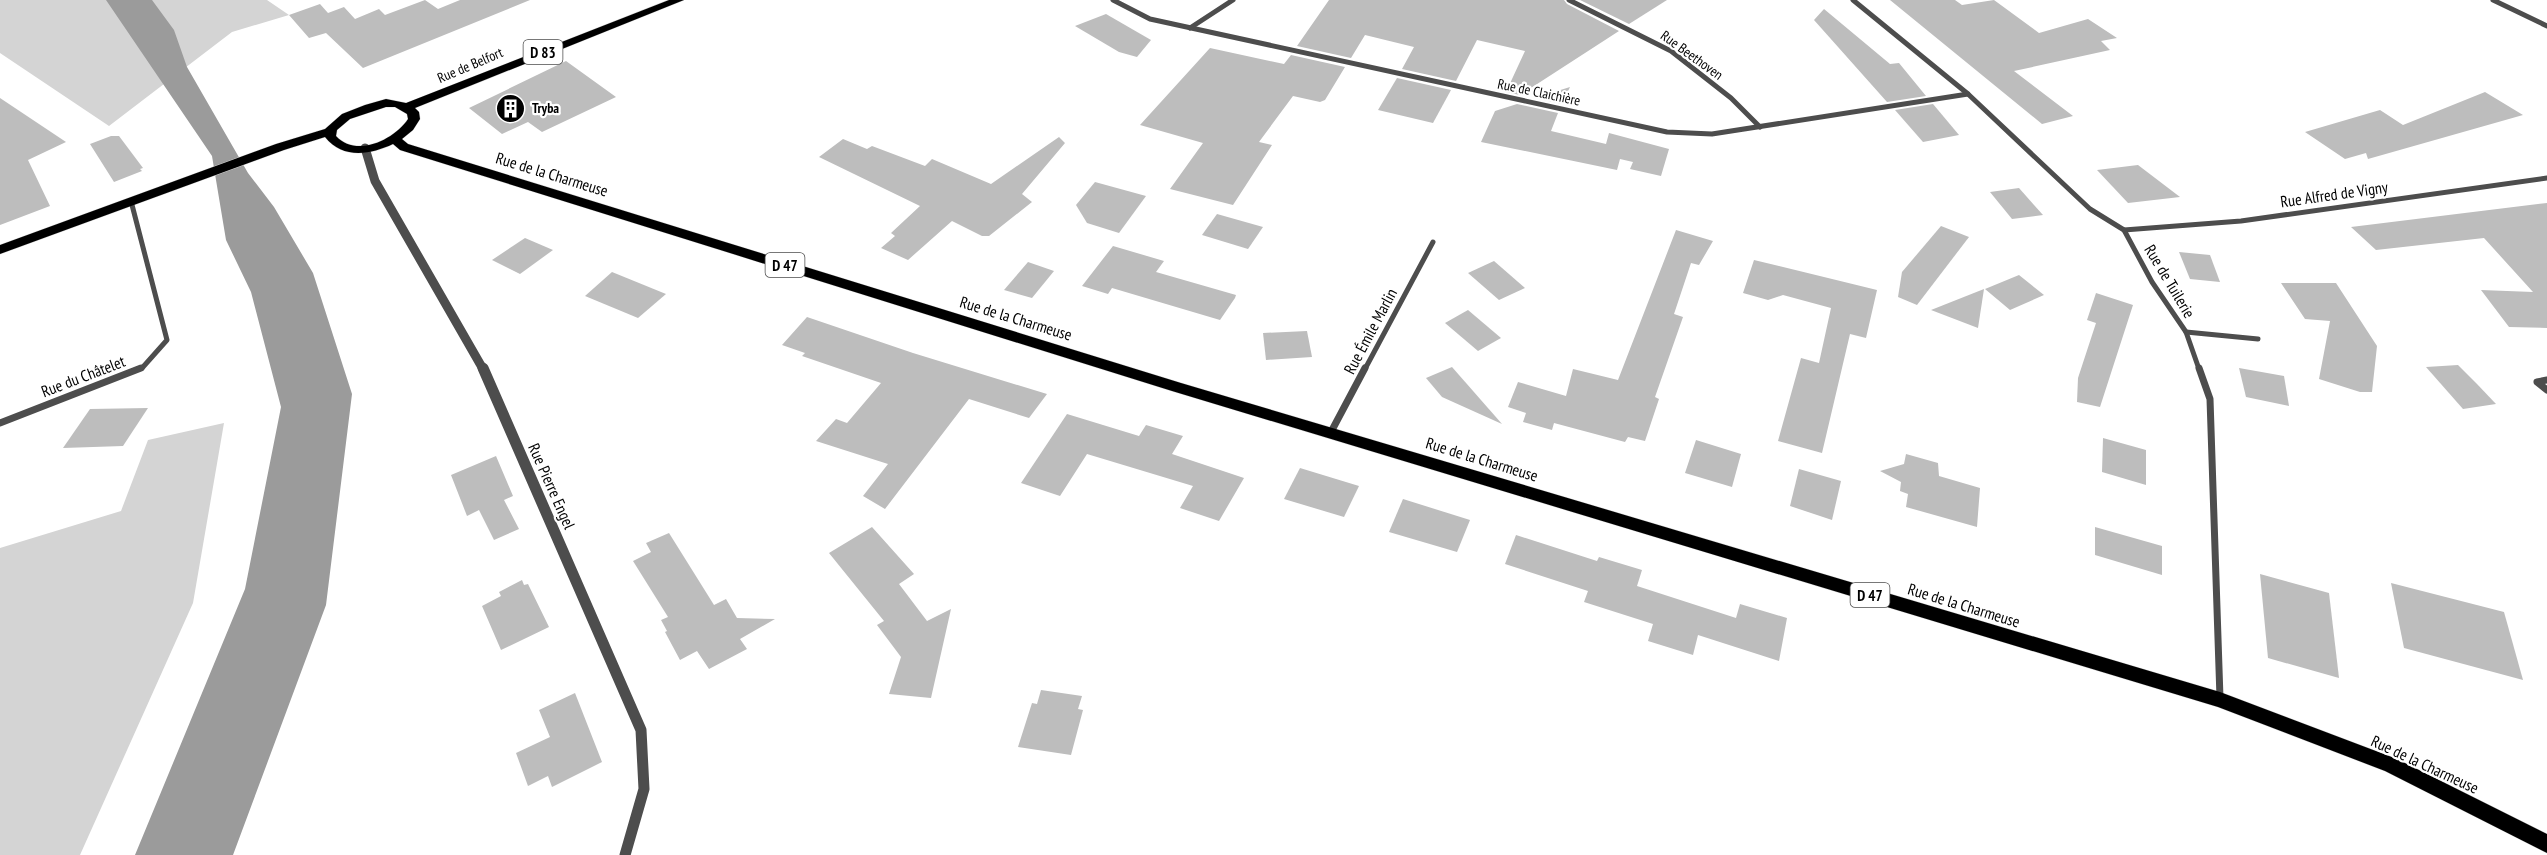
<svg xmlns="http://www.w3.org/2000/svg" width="2547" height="855" font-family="'PT Sans Narrow',sans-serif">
	<rect width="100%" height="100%" fill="#fff"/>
	<g fill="#d4d4d4">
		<path d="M0,0H267L289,15L232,32L109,126L0,53Z"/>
		<path d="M224,423L193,603L80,855H0V548L121,511L148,440Z"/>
	</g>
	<path fill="#9b9b9b" d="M106,0H152L174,30L187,67L248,173L274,207L313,273L352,394L326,605L233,855H135L245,589L281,407L251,292L226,240L212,156Z"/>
	<g fill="#bdbdbd">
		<path d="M425,0L438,9L460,0H530L363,68L326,33L309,38L289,15L320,4L328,13L344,7L355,19L379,9L385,15Z"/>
		<path d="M1329,0H1564L1567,4L1619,31L1520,95L1506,92L1525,51L1477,40L1456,81L1402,69L1414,47L1365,35L1351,58L1297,46Z"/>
		<path d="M1580,0H1667L1629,24Z"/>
		<path d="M1890,0H1955L1962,5L1994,0L2039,33L2088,19L2117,38L2101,41L2110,50L2014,71L2073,116L2042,124Z"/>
		<path d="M1824,9L1890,64L1899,63L1926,96L1887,102L1814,20Z"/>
		<path d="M1106,14L1151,40L1137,57L1119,52L1075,26Z"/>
		<path d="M1210,48L1284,64L1291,55L1345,67L1325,100L1320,102L1293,96L1259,142L1272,145L1233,205L1170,189L1203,143L1140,125Z"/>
		<path d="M566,61L616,97L542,132L528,122L502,134L469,108Z"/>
		<path d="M1397,78L1451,90L1433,123L1378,110Z"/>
		<path d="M1570,87L1562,104L1535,98Z"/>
		<path d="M2485,92L2523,115L2368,159L2366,153L2345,159L2305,132L2380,110L2403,125Z"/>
		<path d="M0,98L66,142L28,160L50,206L0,225Z"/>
		<path d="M1517,104L1558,113L1551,131L1606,144L1609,133L1669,149L1661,176L1630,169L1633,162L1620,159L1617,170L1481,142L1495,111Z"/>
		<path d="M1933,104L1959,135L1923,142L1895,110Z"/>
		<path d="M111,136H119L143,168L140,169L142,171L114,182L90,144Z"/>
		<path d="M1059,137L1065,143L1022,194L1032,202L989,236H982L952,221L908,260L881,248L895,236L891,233L920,206L819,157L843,139L867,149L872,146L925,166L932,159L991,184Z"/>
		<path d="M2138,165L2180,197L2128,203L2097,170Z"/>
		<path d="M1095,182L1146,196L1119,233L1087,223L1076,205Z"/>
		<path d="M2019,188L2043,215L2012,219L1990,192Z"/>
		<path d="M2547,203V328L2509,327L2481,290L2533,292L2484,238L2376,250L2351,227Z"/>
		<path d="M1217,214L1263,227L1248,249L1202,235Z"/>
		<path d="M1941,226L1969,237L1917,305L1898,297L1902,272Z"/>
		<path d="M1676,230L1713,241L1699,265L1691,263L1674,314L1683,317L1655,397L1659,399L1645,441L1628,437L1625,442L1554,423L1552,430L1523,422L1526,413L1508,407L1518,382L1566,396L1573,369L1618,380Z"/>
		<path d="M525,238L553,250L520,274L492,260Z"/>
		<path d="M1113,246L1164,261L1156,272L1236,295L1235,298L1220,320L1112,288L1108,294L1082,286Z"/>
		<path d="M2179,252L2210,255L2220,282L2190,279Z"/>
		<path d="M1754,260L1877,290L1866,338L1850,334L1822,453L1778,441L1801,358L1819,363L1831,308L1783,295L1768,300L1743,293Z"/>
		<path d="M1494,261L1525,288L1499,300L1468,273Z"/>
		<path d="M1028,262L1054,271L1032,298L1004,290Z"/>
		<path d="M612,272L666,294L638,318L585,296Z"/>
		<path d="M2019,275L2044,295L2010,310L1985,289Z"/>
		<path d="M2281,283H2336L2377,346L2372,392H2360L2319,379L2330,321L2305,319Z"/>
		<path d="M1984,289L1978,328L1931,310Z"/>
		<path d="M2096,293L2133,305L2100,407L2077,402L2078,378L2096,323L2087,320Z"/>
		<path d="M1468,310L1501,338L1478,351L1445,323Z"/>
		<path d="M807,317L913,353L1047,394L1029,418L969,399L885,509L863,496L888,464L816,441L836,419L847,423L881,383L802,356L805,353L782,345Z"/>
		<path d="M1307,331L1312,357L1266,360L1263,333Z"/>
		<path d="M2458,365L2477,384L2496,404L2463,409L2426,367Z"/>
		<path d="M1452,367L1502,424L1442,397L1426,378Z"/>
		<path d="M2239,368L2284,376L2289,406L2246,397Z"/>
		<path d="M148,408L123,446L63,448L90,409Z"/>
		<path d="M1067,414L1139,436L1146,425L1183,436L1172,454L1244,478L1219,521L1180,508L1193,486L1087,454L1060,496L1021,483Z"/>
		<path d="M2103,438L2146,450V485L2102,472Z"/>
		<path d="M1696,440L1741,454L1732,487L1685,473Z"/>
		<path d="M1906,454L1938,463L1939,476L1980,488L1977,527L1906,507L1908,494L1900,491L1901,482L1880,471L1904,464Z"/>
		<path d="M496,456L513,496L504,500L519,529L494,540L479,510L467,516L451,475Z"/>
		<path d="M1300,468L1359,486L1344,517L1284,499Z"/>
		<path d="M1799,469L1841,481L1832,520L1790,506Z"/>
		<path d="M1403,499L1470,520L1457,552L1389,532Z"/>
		<path d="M872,527L914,574L899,584L927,621L951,609L931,698L889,694L901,657L877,625L884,621L829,553Z"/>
		<path d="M2095,527L2162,546V575L2095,555Z"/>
		<path d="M669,533L714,605L726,599L737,618L775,619L740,639L747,649L709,669L697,651L680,660L665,632L667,631L661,620L668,617L633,561L651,552L646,543Z"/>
		<path d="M1516,535L1597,561L1599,557L1642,570L1637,586L1736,618L1740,604L1787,618L1779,661L1698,635L1693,655L1648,641L1653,624L1584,602L1588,591L1505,564Z"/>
		<path d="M2260,574L2329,593L2339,678L2268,658Z"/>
		<path d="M522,580L524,585L528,584L549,627L501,650L482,606L501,596L499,592Z"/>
		<path d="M2391,583L2504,612L2523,680L2404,648Z"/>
		<path d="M1041,690L1082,696L1078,709L1083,710L1071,755L1018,747L1032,703L1037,704Z"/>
		<path d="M575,693L602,762L552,787L548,776L528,786L516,753L550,737L539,710Z"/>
	</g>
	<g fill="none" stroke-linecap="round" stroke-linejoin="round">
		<defs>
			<path id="primary" d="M669,0H684L415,108L419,112L420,119L413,130L402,139L408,144L1181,383L2220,692L2397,759L2547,834V853L2385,771L2218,707L1172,391L400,150L393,144C370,155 342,159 325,137L284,150L0,254V245L276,144L325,129L342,114L365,105L386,99L406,103ZM386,107H395L407,114L408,119C394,140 356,158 336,136L337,130L350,119Z"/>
		</defs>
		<use href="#primary" stroke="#dbdbdb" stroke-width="1"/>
		<g stroke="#4d4d4d" stroke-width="5">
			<path d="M1113,0L1150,19L1667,132L1712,134L1968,94"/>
			<path d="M1569,0L1671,51L1731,98L1760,127"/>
			<path d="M1853,0L1968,94L2090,209L2124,230L2152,282L2186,332L2199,369"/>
			<path d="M2493,0L2547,26"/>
			<path d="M1190,28L1233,0"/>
			<path d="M131,201L167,340L143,367L137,369"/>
			<path d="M2124,230L2241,221L2547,178"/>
			<path d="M2186,332L2258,339"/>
			<path d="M1365,369L1433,242"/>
		</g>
		<g stroke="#4d4d4d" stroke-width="7">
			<path d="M2199,368L2210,399L2220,698"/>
			<path d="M2547,380L2537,382L2547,390"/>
			<path d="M0,423L141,368"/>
			<path d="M1331,432L1365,368"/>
		</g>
		<path stroke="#4d4d4d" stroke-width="9" d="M365,148L375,181L483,369"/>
		<path stroke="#4d4d4d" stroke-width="11" d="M483,368L641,730L644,789L625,855"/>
		<use href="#primary" fill="#000" fill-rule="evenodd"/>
	</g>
	<defs>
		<symbol id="building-disc" viewBox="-11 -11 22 22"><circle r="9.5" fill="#000" stroke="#fff"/><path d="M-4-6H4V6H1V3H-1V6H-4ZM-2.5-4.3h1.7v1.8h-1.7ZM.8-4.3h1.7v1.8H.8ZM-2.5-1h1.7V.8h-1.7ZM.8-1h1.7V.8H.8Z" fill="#fff"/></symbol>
	</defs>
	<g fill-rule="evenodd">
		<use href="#building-disc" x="494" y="92" width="33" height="33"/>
	</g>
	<g text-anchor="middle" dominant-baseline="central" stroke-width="4.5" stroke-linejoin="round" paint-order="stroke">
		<g font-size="14" fill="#000" stroke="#fff">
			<text transform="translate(1692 55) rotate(36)">Rue Beethoven</text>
			<text transform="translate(470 65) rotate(-23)">Rue de Belfort</text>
			<text transform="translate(1539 92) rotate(12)">Rue de Claichière</text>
		</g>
		<g font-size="14" font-weight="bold" fill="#000" stroke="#fff" text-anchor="start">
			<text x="532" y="108">Tryba</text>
		</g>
		<g fill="#fff" stroke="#4c4c4c" stroke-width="1.5">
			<rect x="523.5" y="40" width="39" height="24" rx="4.5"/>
			<rect x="765.5" y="253" width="39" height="24" rx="4.5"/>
			<rect x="1850.5" y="583" width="39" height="24" rx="4.5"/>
		</g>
		<g font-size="15" font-weight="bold" fill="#000">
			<text x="543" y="52">D 83</text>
			<text x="785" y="265">D 47</text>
			<text x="1870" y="595">D 47</text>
		</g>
		<g font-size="16" fill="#000" stroke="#fff">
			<text transform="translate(552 174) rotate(17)">Rue de la Charmeuse</text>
			<text transform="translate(2334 194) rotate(-8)">Rue Alfred de Vigny</text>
			<text transform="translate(2170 281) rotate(59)">Rue de Tuilerie</text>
			<text transform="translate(1016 318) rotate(17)">Rue de la Charmeuse</text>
			<text transform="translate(1370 331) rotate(-62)">Rue Émile Marlin</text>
			<text transform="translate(83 376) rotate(-21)">Rue du Châtelet</text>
			<text transform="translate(1482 459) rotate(17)">Rue de la Charmeuse</text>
			<text transform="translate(552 486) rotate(66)">Rue Pierre Engel</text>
			<text transform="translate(1964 605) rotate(17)">Rue de la Charmeuse</text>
			<text transform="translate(2425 764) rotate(25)">Rue de la Charmeuse</text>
		</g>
	</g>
</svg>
